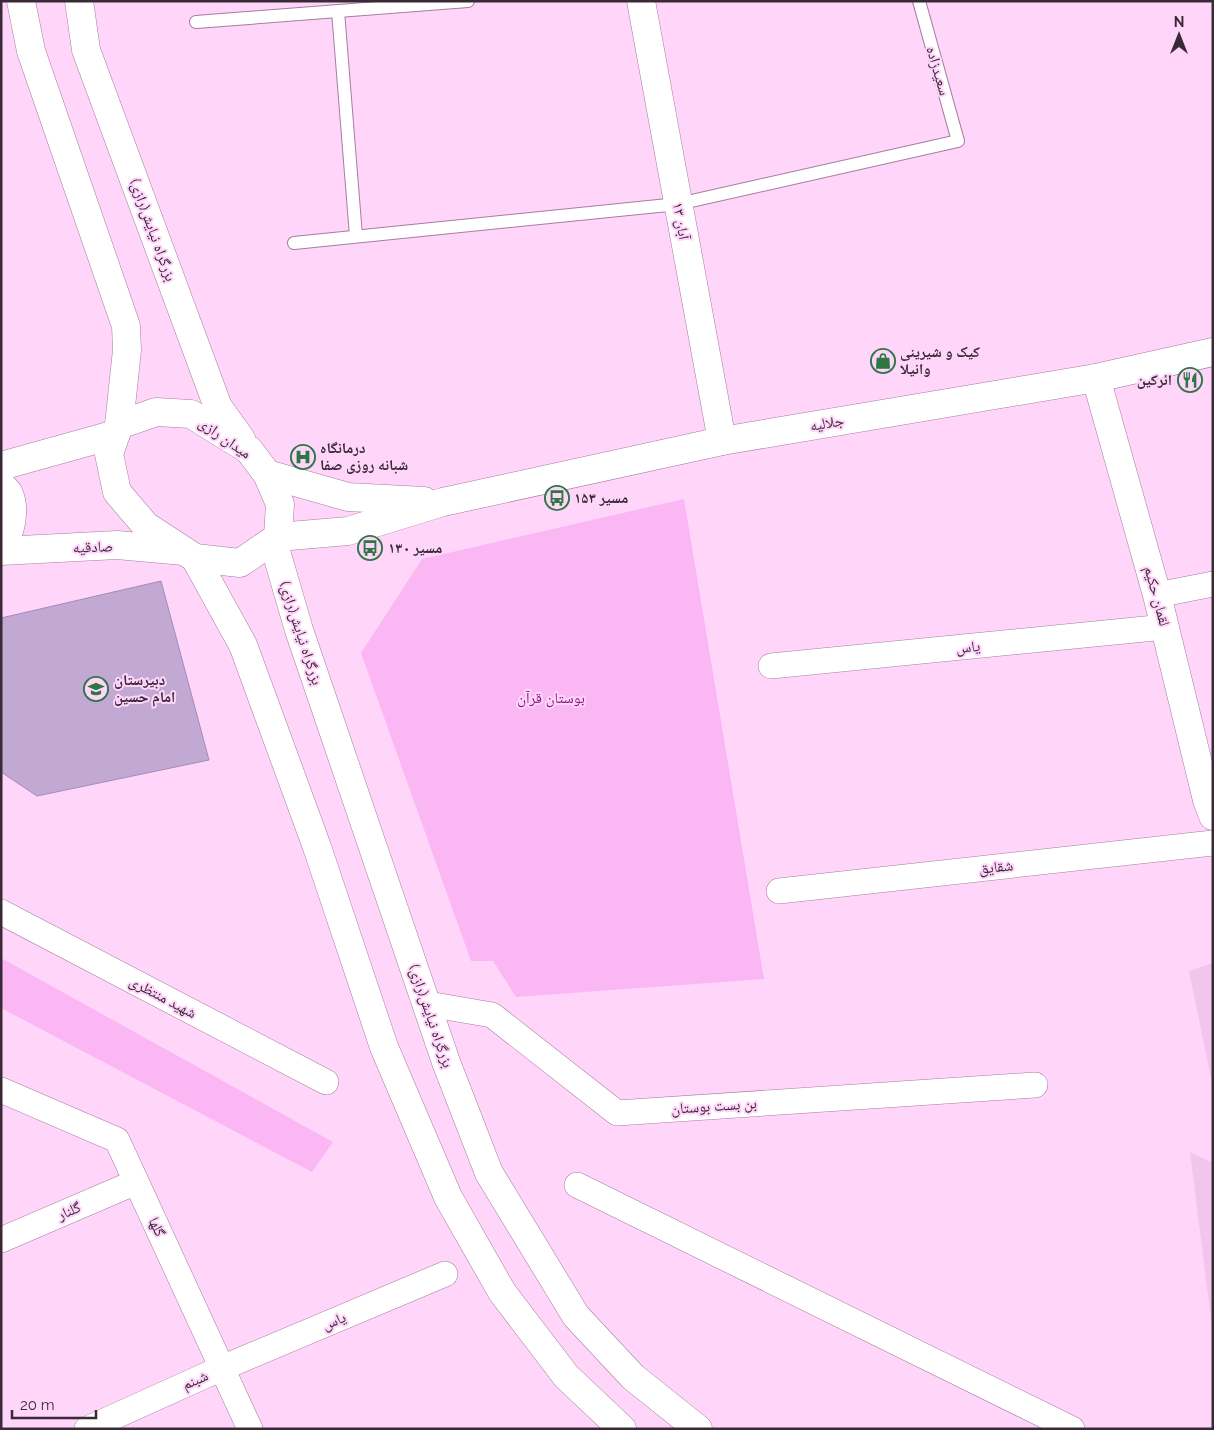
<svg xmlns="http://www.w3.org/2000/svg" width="1214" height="1430" font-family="Raleway,'Noto Naskh Arabic',sans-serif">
	<rect width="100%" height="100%" fill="#ffd5fa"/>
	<g fill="#f2c5ec">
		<path d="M1213,963V1088L1189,971Z"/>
		<path d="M1190,1152L1213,1163V1335Z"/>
	</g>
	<g fill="#fbb7f3">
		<path d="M684,499L764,979L516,997L493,961H471L361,653L422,559Z"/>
		<path d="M1,958L333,1142L312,1172L1,1008Z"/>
	</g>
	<path fill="#c1a9d4" stroke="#a48cb6" d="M161,581L209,760L37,796L1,772V618Z"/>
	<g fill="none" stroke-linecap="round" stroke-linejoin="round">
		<defs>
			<g id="lane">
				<path d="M338,11L356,236"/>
				<path d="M196,22L468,1"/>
				<path d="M294,243L678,204L958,141L919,1"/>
			</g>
			<g id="street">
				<path d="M1157,595L1213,584"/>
				<path d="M771,666L1165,627"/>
				<path d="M779,891L1213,843"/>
				<path d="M1,912L326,1082"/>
				<path d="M428,1004L492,1015L617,1113L1035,1085"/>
				<path d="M1,1090L117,1140L250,1429"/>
				<path d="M577,1185L1072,1429"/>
				<path d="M1,1240L136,1182"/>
				<path d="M87,1429L222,1368L445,1274"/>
			</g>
			<g id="secondary">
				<path d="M641,1L722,441"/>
				<path d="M1096,378L1157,595L1207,800L1213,816"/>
				<path d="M1,466L116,434"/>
				<path d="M267,474L348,497L424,501"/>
				<path d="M1,485C4,488 8,491 9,494C15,507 12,535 1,543"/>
				<path d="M278,537L348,531L443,502L722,441L1096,378L1213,352"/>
				<path d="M1,551L117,545L184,551"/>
			</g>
			<g id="highway">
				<path d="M21,1L31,51L126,326L127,350L119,425"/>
				<path d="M79,1L86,50L218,407L241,439"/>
				<path d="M156,412L191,414L249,450L267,474L280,504L278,537L240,563L195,558L146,526L117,492L109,454L119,425Z"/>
				<path d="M273,541L299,630L446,1062L489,1173L576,1316L633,1377L698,1429"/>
				<path d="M195,558L243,645L317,847L384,1047L448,1197L502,1292L566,1376L622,1429"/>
			</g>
		</defs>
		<use href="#lane" stroke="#a47e9f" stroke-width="14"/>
		<use href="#street" stroke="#a47e9f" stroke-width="26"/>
		<use href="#secondary" stroke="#a47e9f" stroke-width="29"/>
		<use href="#highway" stroke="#a47e9f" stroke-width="29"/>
		<use href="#lane" stroke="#fff" stroke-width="12"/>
		<use href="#street" stroke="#fff" stroke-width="25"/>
		<use href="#secondary" stroke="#fff" stroke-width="28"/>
		<use href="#highway" stroke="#fff" stroke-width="28"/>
	</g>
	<defs>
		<symbol id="shop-ring" viewBox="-11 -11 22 22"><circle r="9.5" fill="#ffd5fa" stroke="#2e7744" stroke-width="1.5"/><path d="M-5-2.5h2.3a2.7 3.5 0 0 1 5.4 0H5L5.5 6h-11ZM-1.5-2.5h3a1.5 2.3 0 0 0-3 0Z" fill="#2e7744"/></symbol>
		<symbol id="restaurant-ring" viewBox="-11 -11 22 22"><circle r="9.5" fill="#ffd5fa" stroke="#2e7744" stroke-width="1.5"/><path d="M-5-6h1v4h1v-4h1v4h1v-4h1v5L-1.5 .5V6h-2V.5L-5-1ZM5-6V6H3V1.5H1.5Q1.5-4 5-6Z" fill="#2e7744"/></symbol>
		<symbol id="hospital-ring" viewBox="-11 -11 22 22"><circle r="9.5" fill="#ffd5fa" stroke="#2e7744" stroke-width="1.5"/><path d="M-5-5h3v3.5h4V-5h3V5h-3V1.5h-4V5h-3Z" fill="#2e7744"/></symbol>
		<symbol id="bus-ring" viewBox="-11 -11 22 22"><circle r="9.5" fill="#ffd5fa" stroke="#2e7744" stroke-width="1.5"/><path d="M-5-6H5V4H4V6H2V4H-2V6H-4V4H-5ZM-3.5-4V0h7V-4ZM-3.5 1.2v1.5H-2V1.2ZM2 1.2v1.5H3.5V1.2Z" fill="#2e7744"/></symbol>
		<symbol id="school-ring" viewBox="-11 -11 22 22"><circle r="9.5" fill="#ffd5fa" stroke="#2e7744" stroke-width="1.5"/><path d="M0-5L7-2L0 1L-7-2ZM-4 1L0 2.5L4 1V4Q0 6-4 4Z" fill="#2e7744"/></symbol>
	</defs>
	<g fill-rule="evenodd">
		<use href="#shop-ring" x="869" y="347" width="28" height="28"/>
		<use href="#restaurant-ring" x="1176" y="366" width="28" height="28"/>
		<use href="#hospital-ring" x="289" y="443" width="28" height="28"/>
		<use href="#bus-ring" x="543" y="484" width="28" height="28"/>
		<use href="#bus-ring" x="356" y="534" width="28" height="28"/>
		<use href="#school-ring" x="82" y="675" width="28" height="28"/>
	</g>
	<g text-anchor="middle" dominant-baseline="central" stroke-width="4" stroke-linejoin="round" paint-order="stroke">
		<g font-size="15" fill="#3a2a38" stroke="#ffd5fa">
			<text transform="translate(938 71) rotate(74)">سعیدزاده</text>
			<text transform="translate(681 221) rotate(80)">۱۳ آبان</text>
			<text transform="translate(153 230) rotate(70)">بزرگراه نیایش(رازی)</text>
			<text transform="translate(827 423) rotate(-10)">جلالیه</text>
			<text transform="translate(225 438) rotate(35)">میدان رازی</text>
			<text transform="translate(93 547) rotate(-2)">صادقیه</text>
			<text transform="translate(1157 596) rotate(75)">لقمان حکیم</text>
			<text transform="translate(301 633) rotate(72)">بزرگراه نیایش(رازی)</text>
			<text transform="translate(968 647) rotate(-6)">یاس</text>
			<text transform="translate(996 867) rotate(-6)">شقایق</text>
			<text transform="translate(163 997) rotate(28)">شهید منتظری</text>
			<text transform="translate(431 1016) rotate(71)">بزرگراه نیایش(رازی)</text>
			<text transform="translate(714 1106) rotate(-4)">بن بست بوستان</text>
			<text transform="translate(69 1211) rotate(-23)">گلنار</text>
			<text transform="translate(157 1227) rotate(65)">گلها</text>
			<text transform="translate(334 1321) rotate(-23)">یاس</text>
			<text transform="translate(195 1380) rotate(-24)">شبنم</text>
		</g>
		<g font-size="15" font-weight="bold" fill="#3a2a38" stroke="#ffd5fa" text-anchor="start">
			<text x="900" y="352">کیک و شیرینی<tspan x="900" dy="17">وانیلا</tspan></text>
			<text x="1172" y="380" text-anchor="end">ائرکین</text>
			<text x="320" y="448">درمانگاه<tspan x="320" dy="17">شبانه روزی صفا</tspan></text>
			<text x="574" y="498">مسیر ۱۵۳</text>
			<text x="388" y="548">مسیر ۱۳۰</text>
			<text x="114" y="680">دبیرستان<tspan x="114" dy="17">امام حسین</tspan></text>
		</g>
		<g font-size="15" fill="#871381" stroke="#ffd5fa">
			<text x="551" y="698">بوستان قرآن</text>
		</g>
	</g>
	<rect width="1214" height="1430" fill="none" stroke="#3a2a38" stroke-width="5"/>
	<g transform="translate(1179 35)" stroke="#ffd5fa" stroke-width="4" paint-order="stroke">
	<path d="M0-4L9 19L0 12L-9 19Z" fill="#3a2a38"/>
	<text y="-8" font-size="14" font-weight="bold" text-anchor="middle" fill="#3a2a38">N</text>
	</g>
	<path d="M12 1410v8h84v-8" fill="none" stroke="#3a2a38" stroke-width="2.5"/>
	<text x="20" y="1410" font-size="15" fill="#3a2a38" stroke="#ffd5fa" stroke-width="4" paint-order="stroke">20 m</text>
</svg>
